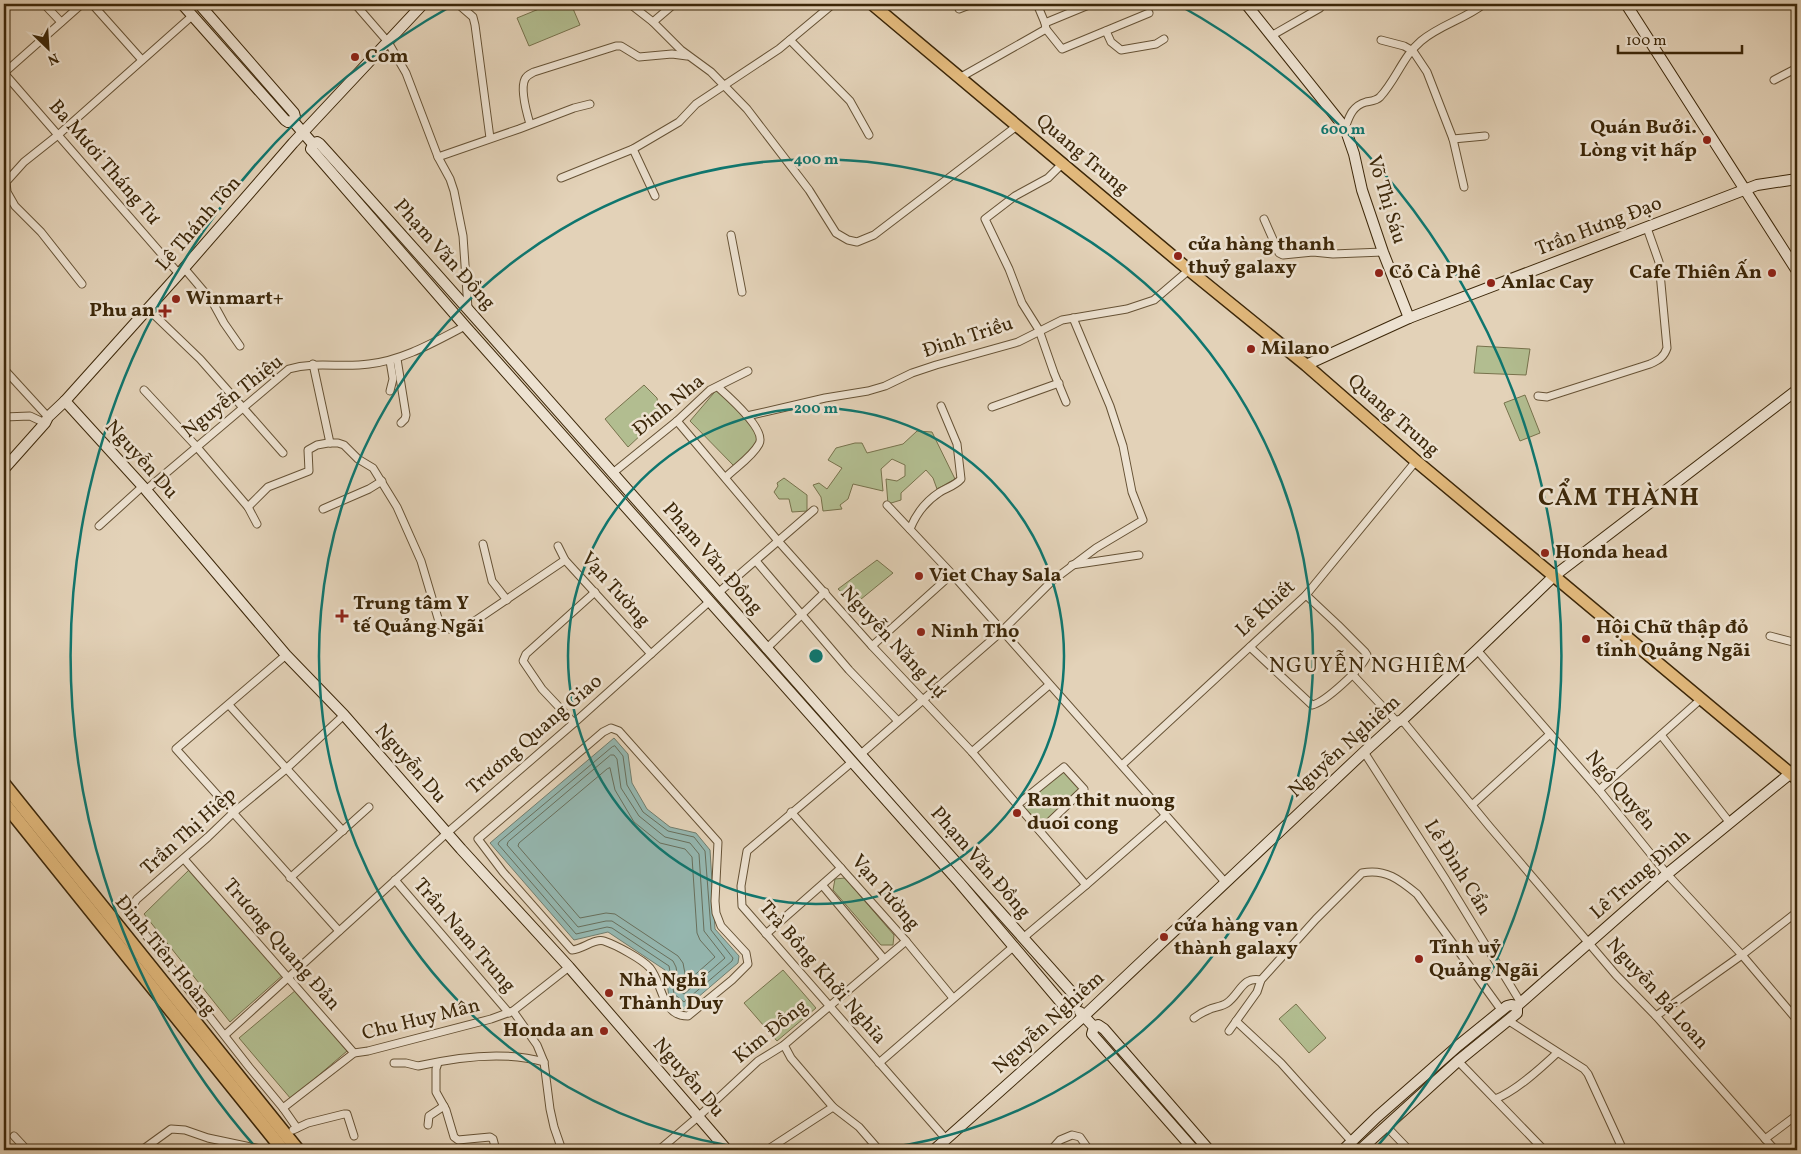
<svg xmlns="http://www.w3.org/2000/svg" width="1801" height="1154" font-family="Vollkorn,serif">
	<rect width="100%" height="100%" fill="#e3d2b8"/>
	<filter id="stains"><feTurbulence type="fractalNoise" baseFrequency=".004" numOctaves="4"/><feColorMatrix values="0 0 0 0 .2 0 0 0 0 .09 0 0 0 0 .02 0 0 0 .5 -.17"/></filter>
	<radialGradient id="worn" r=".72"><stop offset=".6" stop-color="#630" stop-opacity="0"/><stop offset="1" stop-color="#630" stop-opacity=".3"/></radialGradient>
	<g fill="#b2bd90" stroke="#77724c">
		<path d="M551,4H571L580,25L529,46L517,18Z"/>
		<path d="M1477,346L1530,349L1526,375L1474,373Z"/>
		<path d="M644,385L657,398L660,417L628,447L605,419Z"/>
		<path d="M719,387L764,437L734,466L690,421Z"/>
		<path d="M1525,395L1540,433L1520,441L1504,403Z"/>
		<path d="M917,431L932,432L955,479L937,489L933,478L926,470L901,493V500L888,504L886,479L897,481L905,476V465L892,459L881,469L883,491L853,484L848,499L840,505L842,509L823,511L821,497L813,485L819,483L827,489L842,468L828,460L836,448L855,443H862L867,453L903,444Z"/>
		<path d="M784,478L807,495V511L792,512L789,499H779L774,492L778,486L777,483Z"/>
		<path d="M877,560L893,573L855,604L838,589Z"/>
		<path d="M1064,768L1086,793L1045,829L1024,807Z"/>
		<path d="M191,868L284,974L230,1022L144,914Z"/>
		<path d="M845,878L894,935L893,945H881L833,890L835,879Z"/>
		<path d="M783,970L816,1008L777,1041L744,1003Z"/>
		<path d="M296,990L347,1051L291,1099L239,1038Z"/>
		<path d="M1296,1004L1326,1038L1309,1053L1279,1019Z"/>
	</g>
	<path fill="#95b7b0" stroke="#717d6d" d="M614,738L628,754L632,783L647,809L670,827L696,833L710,850L715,929L739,956L738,963L683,1010L669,997L665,970L608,932L574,940L490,843Z"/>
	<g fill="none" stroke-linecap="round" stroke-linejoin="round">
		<g stroke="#686f5c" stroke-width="1">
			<path d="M615,746L623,756L627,785L643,812L668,831L694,837L705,851L711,930L733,958L732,961L684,1002L674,994L669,966L612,928L607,927L576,934L498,844L499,842L612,747Z"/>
			<path d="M611,755H614L617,759L621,788L639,816L665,837L690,843L699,854L704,931L725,958L684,994L680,991L676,967L673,961L612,921H606L578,927L507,845L508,842Z"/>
			<path d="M610,768L615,790L634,822L660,843L685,849L692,857L697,933L700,940L715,957L689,980L686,979L683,963L678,956L615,914L606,913L580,918L518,846L519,843L607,769Z"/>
		</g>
		<defs>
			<g id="street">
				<path d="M44,4L61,22"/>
				<path d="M92,4L142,60"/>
				<path d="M355,4L388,42L406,73L438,157L450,179L454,191L463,236L468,308"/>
				<path d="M458,4L473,17L475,25L490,138"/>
				<path d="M630,4L653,22L681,50L711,72L747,109L809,190L836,233L848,240L857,242L874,235L1018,125"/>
				<path d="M1037,4L1045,23L1046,29L1062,49L1149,13"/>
				<path d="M959,9L972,4"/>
				<path d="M653,22L674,4"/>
				<path d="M1045,23L1091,4"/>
				<path d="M1106,31L1111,42L1121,50L1156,44L1164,39"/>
				<path d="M1271,36L1320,8"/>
				<path d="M790,40L850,101L869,135"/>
				<path d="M1381,40L1404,46L1413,51L1427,72L1453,139L1464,187"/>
				<path d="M4,73L179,274"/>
				<path d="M4,73L82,4"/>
				<path d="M961,77L1046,29"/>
				<path d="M1774,80L1797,68"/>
				<path d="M530,124C527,114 520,89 525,79C527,75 530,74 534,72L616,46H621L639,57L672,54L687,56"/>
				<path d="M1345,128C1349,117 1352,106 1366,102C1371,101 1376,101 1380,97C1396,80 1403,56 1421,41C1440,25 1465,19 1484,4"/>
				<path d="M1453,139L1485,136"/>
				<path d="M633,149L655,196"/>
				<path d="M438,157L519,129L574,108L590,104"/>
				<path d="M1063,163L1048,178L1015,196L985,219L1009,269L1022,303L1039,330L1054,373L1066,402"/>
				<path d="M561,178L633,149L679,122L696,104L779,49L833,4"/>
				<path d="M1264,219L1279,253L1283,255L1313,252L1333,254L1383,252"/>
				<path d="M731,235L742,292"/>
				<path d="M184,268L212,301L224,323L240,346"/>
				<path d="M82,284L41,232L15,206L7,192L6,182L24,162L58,135L192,16"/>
				<path d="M148,309L200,359L283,453"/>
				<path d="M397,359L406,415L405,419L401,423"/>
				<path d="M313,364L330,443"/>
				<path d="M4,369L48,417"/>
				<path d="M718,387C728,396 767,430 759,444C752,457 736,467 726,477"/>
				<path d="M144,390L196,446L248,507L257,524"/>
				<path d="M390,391L393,379L390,361"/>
				<path d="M1538,396L1547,397L1650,364C1659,360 1664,357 1667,348L1659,262L1647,228"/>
				<path d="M992,407L1059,383"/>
				<path d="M747,416L825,398L868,391L885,386L912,373L936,365L1018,342L1062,320L1127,309L1154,300L1189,270"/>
				<path d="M4,417L30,416L45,423"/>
				<path d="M677,421L779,542L872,646L972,752L1086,885"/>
				<path d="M614,472L677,421L710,390L748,371"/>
				<path d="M146,490L289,369C316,361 342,368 369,364C404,360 434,342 465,326"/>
				<path d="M887,505L952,574L1225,882"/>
				<path d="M248,507L268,487L309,471L308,450L317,445L328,443H338L344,445L358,459L373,468L397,507L421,561L440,625C451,632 458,630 469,625L565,560"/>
				<path d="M323,509L369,489L382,481"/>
				<path d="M99,526L143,486"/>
				<path d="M910,529C916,514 926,501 940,492C947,488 956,485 961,479L957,444L941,406"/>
				<path d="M483,544L492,581L507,600"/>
				<path d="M558,546L565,560L651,654"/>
				<path d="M756,561L849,670L898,721"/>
				<path d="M1072,565L1139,555"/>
				<path d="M718,593L814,510"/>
				<path d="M1770,636L1797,643"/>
				<path d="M872,646L952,574"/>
				<path d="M1250,647L1312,705C1324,703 1364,667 1367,655L1365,652L1338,625L1306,595"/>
				<path d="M766,649L825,592"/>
				<path d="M1477,650L1599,790L1667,874L1742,955L1797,1020"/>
				<path d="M286,655L176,749L339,931"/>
				<path d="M1352,674L1397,722"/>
				<path d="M229,705L343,831"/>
				<path d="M1402,720L1489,826L1616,975L1656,1016L1775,1150"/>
				<path d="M574,723L542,689L523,661L526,654L595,592"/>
				<path d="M611,728L619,731L718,842L715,901L716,913L721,926L746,953L748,964L732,980L688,1016C661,1016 663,984 650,968C642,959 616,945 604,941C595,938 583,949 572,950L503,872L478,839L603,732Z"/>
				<path d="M1661,735L1730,823"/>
				<path d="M972,752L1049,685"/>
				<path d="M1364,752L1446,880L1521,1003"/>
				<path d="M861,754L1002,631L1052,581L1096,548L1143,520L1132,492L1123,446L1110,406L1073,318"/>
				<path d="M852,762L747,851L741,886L742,906L946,1139"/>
				<path d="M1122,765L1306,595L1416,461"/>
				<path d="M1599,790L1701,699"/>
				<path d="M1017,805L1064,767L1084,789L1040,831"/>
				<path d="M1472,805L1550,734"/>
				<path d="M791,812L906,941L953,998"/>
				<path d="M184,859L354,1053"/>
				<path d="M290,878L369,807"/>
				<path d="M395,880L509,1013"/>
				<path d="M823,886L884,959"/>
				<path d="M766,934L841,868"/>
				<path d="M1023,938L1086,885L1165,816"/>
				<path d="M513,1011L537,1045L544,1062L550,1109L554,1127L562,1150"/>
				<path d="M1656,1016L1742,955L1797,912"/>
				<path d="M1194,1018C1198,1015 1203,1012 1208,1010C1214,1007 1221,1007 1227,1003C1240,994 1242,976 1261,980"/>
				<path d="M1236,1021L1281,1063L1352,1142"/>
				<path d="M1509,1021L1584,1069L1588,1074L1623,1150"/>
				<path d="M1229,1031L1257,992L1261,980L1316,919L1362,873C1385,868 1400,880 1417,894L1502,1011"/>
				<path d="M225,1035L447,833L574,723L710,601"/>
				<path d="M784,1045L791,1058L833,1107L859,1127L879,1150"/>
				<path d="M1458,1061L1544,1150"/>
				<path d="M394,1063H406L418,1066C457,1057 506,1051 544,1062"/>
				<path d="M438,1063L436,1069V1092L446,1110L454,1137L458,1140L490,1137L493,1139L496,1150"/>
				<path d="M879,1063L1013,947"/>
				<path d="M1495,1099C1515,1092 1541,1068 1557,1053"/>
				<path d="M283,1108L354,1053L368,1051L491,1019L513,1011L569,967"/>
				<path d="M428,1125L429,1116L444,1106"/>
				<path d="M1386,1126L1409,1150"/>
				<path d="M297,1128L283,1108L249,1067L134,920L132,913L133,905L137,899L208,837L233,813L286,769L344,715"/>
				<path d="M293,1130L308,1123L344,1114H347L354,1136"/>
				<path d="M14,1136L27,1150"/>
				<path d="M1765,1139L1797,1115"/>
				<path d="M142,1150L171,1129L185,1130L208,1138L265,1150"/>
				<path d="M659,1150L699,1116L758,1061L784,1045L906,941"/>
				<path d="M767,1150L833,1107"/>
				<path d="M1051,1150L1060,1140L1072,1135L1080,1137L1087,1147V1150"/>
			</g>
			<g id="secondary">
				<path d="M182,4L285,120L288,122L293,121"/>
				<path d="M199,4L294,113L295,117L293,121L313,144L311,149L313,151L465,326L959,882L1064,1006L1070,1008L1074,1006"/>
				<path d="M1246,4L1345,128L1354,154L1362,190L1383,252L1409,318"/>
				<path d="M1626,4L1797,271"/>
				<path d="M313,144L317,142L320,144C575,426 822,714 1076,997L1077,1002L1074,1006"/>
				<path d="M1306,365L1409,318L1744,190L1757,185L1797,179"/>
				<path d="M65,401L146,490L286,655L344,715L461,849L569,967L727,1150"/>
				<path d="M4,469L45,423L48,417L65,401L179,274L293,143L423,4"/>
				<path d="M1080,1012L1094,1027L1092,1034L1194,1150"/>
				<path d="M1094,1027L1098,1025L1104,1029L1209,1150"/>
				<path d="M934,1150L1084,1016L1364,752L1397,722L1402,720L1477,650L1554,576L1797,390"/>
				<path d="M1343,1150L1377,1117L1459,1045L1507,1006L1511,1005L1517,1006"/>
				<path d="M1360,1150L1458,1061L1517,1013V1006L1667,874L1797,768"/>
			</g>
			<path id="primary" d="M872,4L1189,270L1306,365L1416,461L1797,779"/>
			<g id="highway">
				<path d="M4,784L298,1150"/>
				<path d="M4,803L283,1150"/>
			</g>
		</defs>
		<use href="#street" stroke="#665235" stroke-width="9"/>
		<use href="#secondary" stroke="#3c2709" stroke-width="12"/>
		<use href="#primary" stroke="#3c2709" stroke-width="14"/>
		<use href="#highway" stroke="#3c2709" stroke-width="15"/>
		<use href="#street" stroke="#ede2d1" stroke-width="7"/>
		<use href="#secondary" stroke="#ede2d1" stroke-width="10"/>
		<use href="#primary" stroke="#e2b97c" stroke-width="11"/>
		<use href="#highway" stroke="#e2b97c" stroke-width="12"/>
	</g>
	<g fill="none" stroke="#0f766e" stroke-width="2.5">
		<circle cx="816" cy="656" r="248"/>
		<path d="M760 1150A497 497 0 1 1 872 1150"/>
		<path d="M258 1150A745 745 0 0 1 455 4M1177 4A745 745 0 0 1 1374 1150"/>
	</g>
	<g fill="#8f2418" stroke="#ede2d1" stroke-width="2">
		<circle cx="355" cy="57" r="5"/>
		<circle cx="1707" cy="140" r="5"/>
		<circle cx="1178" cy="256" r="5"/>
		<circle cx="1379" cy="273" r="5"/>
		<circle cx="1772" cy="273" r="5"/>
		<circle cx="1491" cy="283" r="5"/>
		<circle cx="176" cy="299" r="5"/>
		<path d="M162.5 303.5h5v5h5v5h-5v5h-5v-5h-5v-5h5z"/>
		<circle cx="1251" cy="349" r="5"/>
		<circle cx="1545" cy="553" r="5"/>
		<circle cx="919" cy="576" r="5"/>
		<path d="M339.5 608.5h5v5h5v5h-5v5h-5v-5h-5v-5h5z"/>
		<circle cx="921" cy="632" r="5"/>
		<circle cx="1586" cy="639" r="5"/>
		<circle cx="1017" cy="813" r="5"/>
		<circle cx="1164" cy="937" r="5"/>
		<circle cx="1419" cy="959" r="5"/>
		<circle cx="609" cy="993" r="5"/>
		<circle cx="604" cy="1031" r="5"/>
	</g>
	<g text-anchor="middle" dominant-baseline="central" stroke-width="5" stroke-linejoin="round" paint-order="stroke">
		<g font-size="20" font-weight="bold" fill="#3c2709" stroke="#ede2d1" text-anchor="start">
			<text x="365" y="57">Com</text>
			<text x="1697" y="128" text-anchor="end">Quán Bưởi.<tspan x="1697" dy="23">Lòng vịt hấp</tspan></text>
			<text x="1188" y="245">cửa hàng thanh<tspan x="1188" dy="23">thuỷ galaxy</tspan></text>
			<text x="1389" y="273">Cỏ Cà Phê</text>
			<text x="1762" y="273" text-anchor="end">Cafe Thiên Ấn</text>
			<text x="1501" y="283">Anlac Cay</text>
			<text x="186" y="299">Winmart+</text>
			<text x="155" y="311" text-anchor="end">Phu an</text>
			<text x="1261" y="349">Milano</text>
			<text x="1555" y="553">Honda head</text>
			<text x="929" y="576">Viet Chay Sala</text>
			<text x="353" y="604">Trung tâm Y<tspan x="353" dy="23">tế Quảng Ngãi</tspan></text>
			<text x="1596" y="628">Hội Chữ thập đỏ<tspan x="1596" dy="23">tỉnh Quảng Ngãi</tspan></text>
			<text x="931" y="632">Ninh Thọ</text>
			<text x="1027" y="801">Ram thit nuong<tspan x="1027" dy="23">duoi cong</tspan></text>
			<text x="1174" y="926">cửa hàng vạn<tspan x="1174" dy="23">thành galaxy</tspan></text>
			<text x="1429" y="948">Tỉnh uỷ<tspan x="1429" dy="23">Quảng Ngãi</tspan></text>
			<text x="619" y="981">Nhà Nghỉ<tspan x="619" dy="23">Thành Duy</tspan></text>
			<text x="594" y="1031" text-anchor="end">Honda an</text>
		</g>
		<g font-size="20" fill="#3c2709" stroke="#ede2d1">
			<text transform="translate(1082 155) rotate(40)">Quang Trung</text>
			<text transform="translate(104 163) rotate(49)">Ba Mươi Tháng Tư</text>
			<text transform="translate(1386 200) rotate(73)">Võ Thị Sáu</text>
			<text transform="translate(199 224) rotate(-49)">Lê Thánh Tôn</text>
			<text transform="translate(1599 227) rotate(-21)">Trần Hưng Đạo</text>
			<text transform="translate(444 255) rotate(48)">Phạm Văn Đồng</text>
			<text transform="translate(968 338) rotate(-18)">Đinh Triều</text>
			<text transform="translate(233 397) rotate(-38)">Nguyễn Thiệu</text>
			<text transform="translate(669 406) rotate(-39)">Đinh Nha</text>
			<text transform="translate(1393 416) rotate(41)">Quang Trung</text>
			<text transform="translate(141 460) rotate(48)">Nguyễn Du</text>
			<text transform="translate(712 559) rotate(49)">Phạm Văn Đồng</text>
			<text transform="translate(615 590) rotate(48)">Vạn Tường</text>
			<text transform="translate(1266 609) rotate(-43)">Lê Khiết</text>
			<text transform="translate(893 643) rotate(47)">Nguyễn Năng Lự</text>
			<text transform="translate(535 735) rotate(-41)">Trương Quang Giao</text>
			<text transform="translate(1345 747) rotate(-42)">Nguyễn Nghiêm</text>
			<text transform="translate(410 764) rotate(49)">Nguyễn Du</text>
			<text transform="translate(1620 791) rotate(50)">Ngô Quyền</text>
			<text transform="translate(189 832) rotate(-42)">Trần Thị Hiệp</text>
			<text transform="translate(980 863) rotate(49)">Phạm Văn Đồng</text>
			<text transform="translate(1457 868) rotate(58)">Lê Đình Cẩn</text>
			<text transform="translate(1641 875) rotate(-41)">Lê Trung Đình</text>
			<text transform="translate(885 893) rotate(49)">Vạn Tường</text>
			<text transform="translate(464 936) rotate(49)">Trần Nam Trung</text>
			<text transform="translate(281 945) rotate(49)">Trương Quang Đản</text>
			<text transform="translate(165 956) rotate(51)">Đinh Tiên Hoàng</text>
			<text transform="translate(822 973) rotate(49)">Trà Bồng Khởi Nghĩa</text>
			<text transform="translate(1657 994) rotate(48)">Nguyễn Bá Loan</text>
			<text transform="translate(421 1020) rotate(-14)">Chu Huy Mân</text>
			<text transform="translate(1049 1023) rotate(-42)">Nguyễn Nghiêm</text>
			<text transform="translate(771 1032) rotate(-39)">Kim Đồng</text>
			<text transform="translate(688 1078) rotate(49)">Nguyễn Du</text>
		</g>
		<g font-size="22" letter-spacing="1" fill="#3c2709" stroke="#ede2d1">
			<text x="1368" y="666">NGUYỄN NGHIÊM</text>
		</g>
		<g font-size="25" font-weight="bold" letter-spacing="1" fill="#3c2709" stroke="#ede2d1">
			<text x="1619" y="498">CẨM THÀNH</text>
		</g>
	</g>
	<circle cx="816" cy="656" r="8" fill="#0f766e" stroke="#ede2d1" stroke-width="2.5"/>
	<g font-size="15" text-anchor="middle" font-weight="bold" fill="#0f766e" stroke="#ede2d1" stroke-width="5" stroke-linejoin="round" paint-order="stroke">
		<text x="1343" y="134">600 m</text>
		<text x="816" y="164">400 m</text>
		<text x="816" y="413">200 m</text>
	</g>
	<rect width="1801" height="1154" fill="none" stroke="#e3d2b8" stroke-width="20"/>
	<rect x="5" y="5" width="1791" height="1144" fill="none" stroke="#3c2709" stroke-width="2.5"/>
	<rect x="10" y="10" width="1781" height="1134" fill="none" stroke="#3c2709"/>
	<g transform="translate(48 48) rotate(155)" stroke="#ede2d1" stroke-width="4" paint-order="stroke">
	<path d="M0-4L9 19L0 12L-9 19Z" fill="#3c2709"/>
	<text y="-8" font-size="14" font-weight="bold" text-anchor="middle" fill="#3c2709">N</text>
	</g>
	<path d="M1618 45v8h124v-8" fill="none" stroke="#3c2709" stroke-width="2.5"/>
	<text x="1626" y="45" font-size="15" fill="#3c2709" stroke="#ede2d1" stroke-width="4" paint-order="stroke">100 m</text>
	<rect width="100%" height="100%" filter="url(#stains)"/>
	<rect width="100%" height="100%" fill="url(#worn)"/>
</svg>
